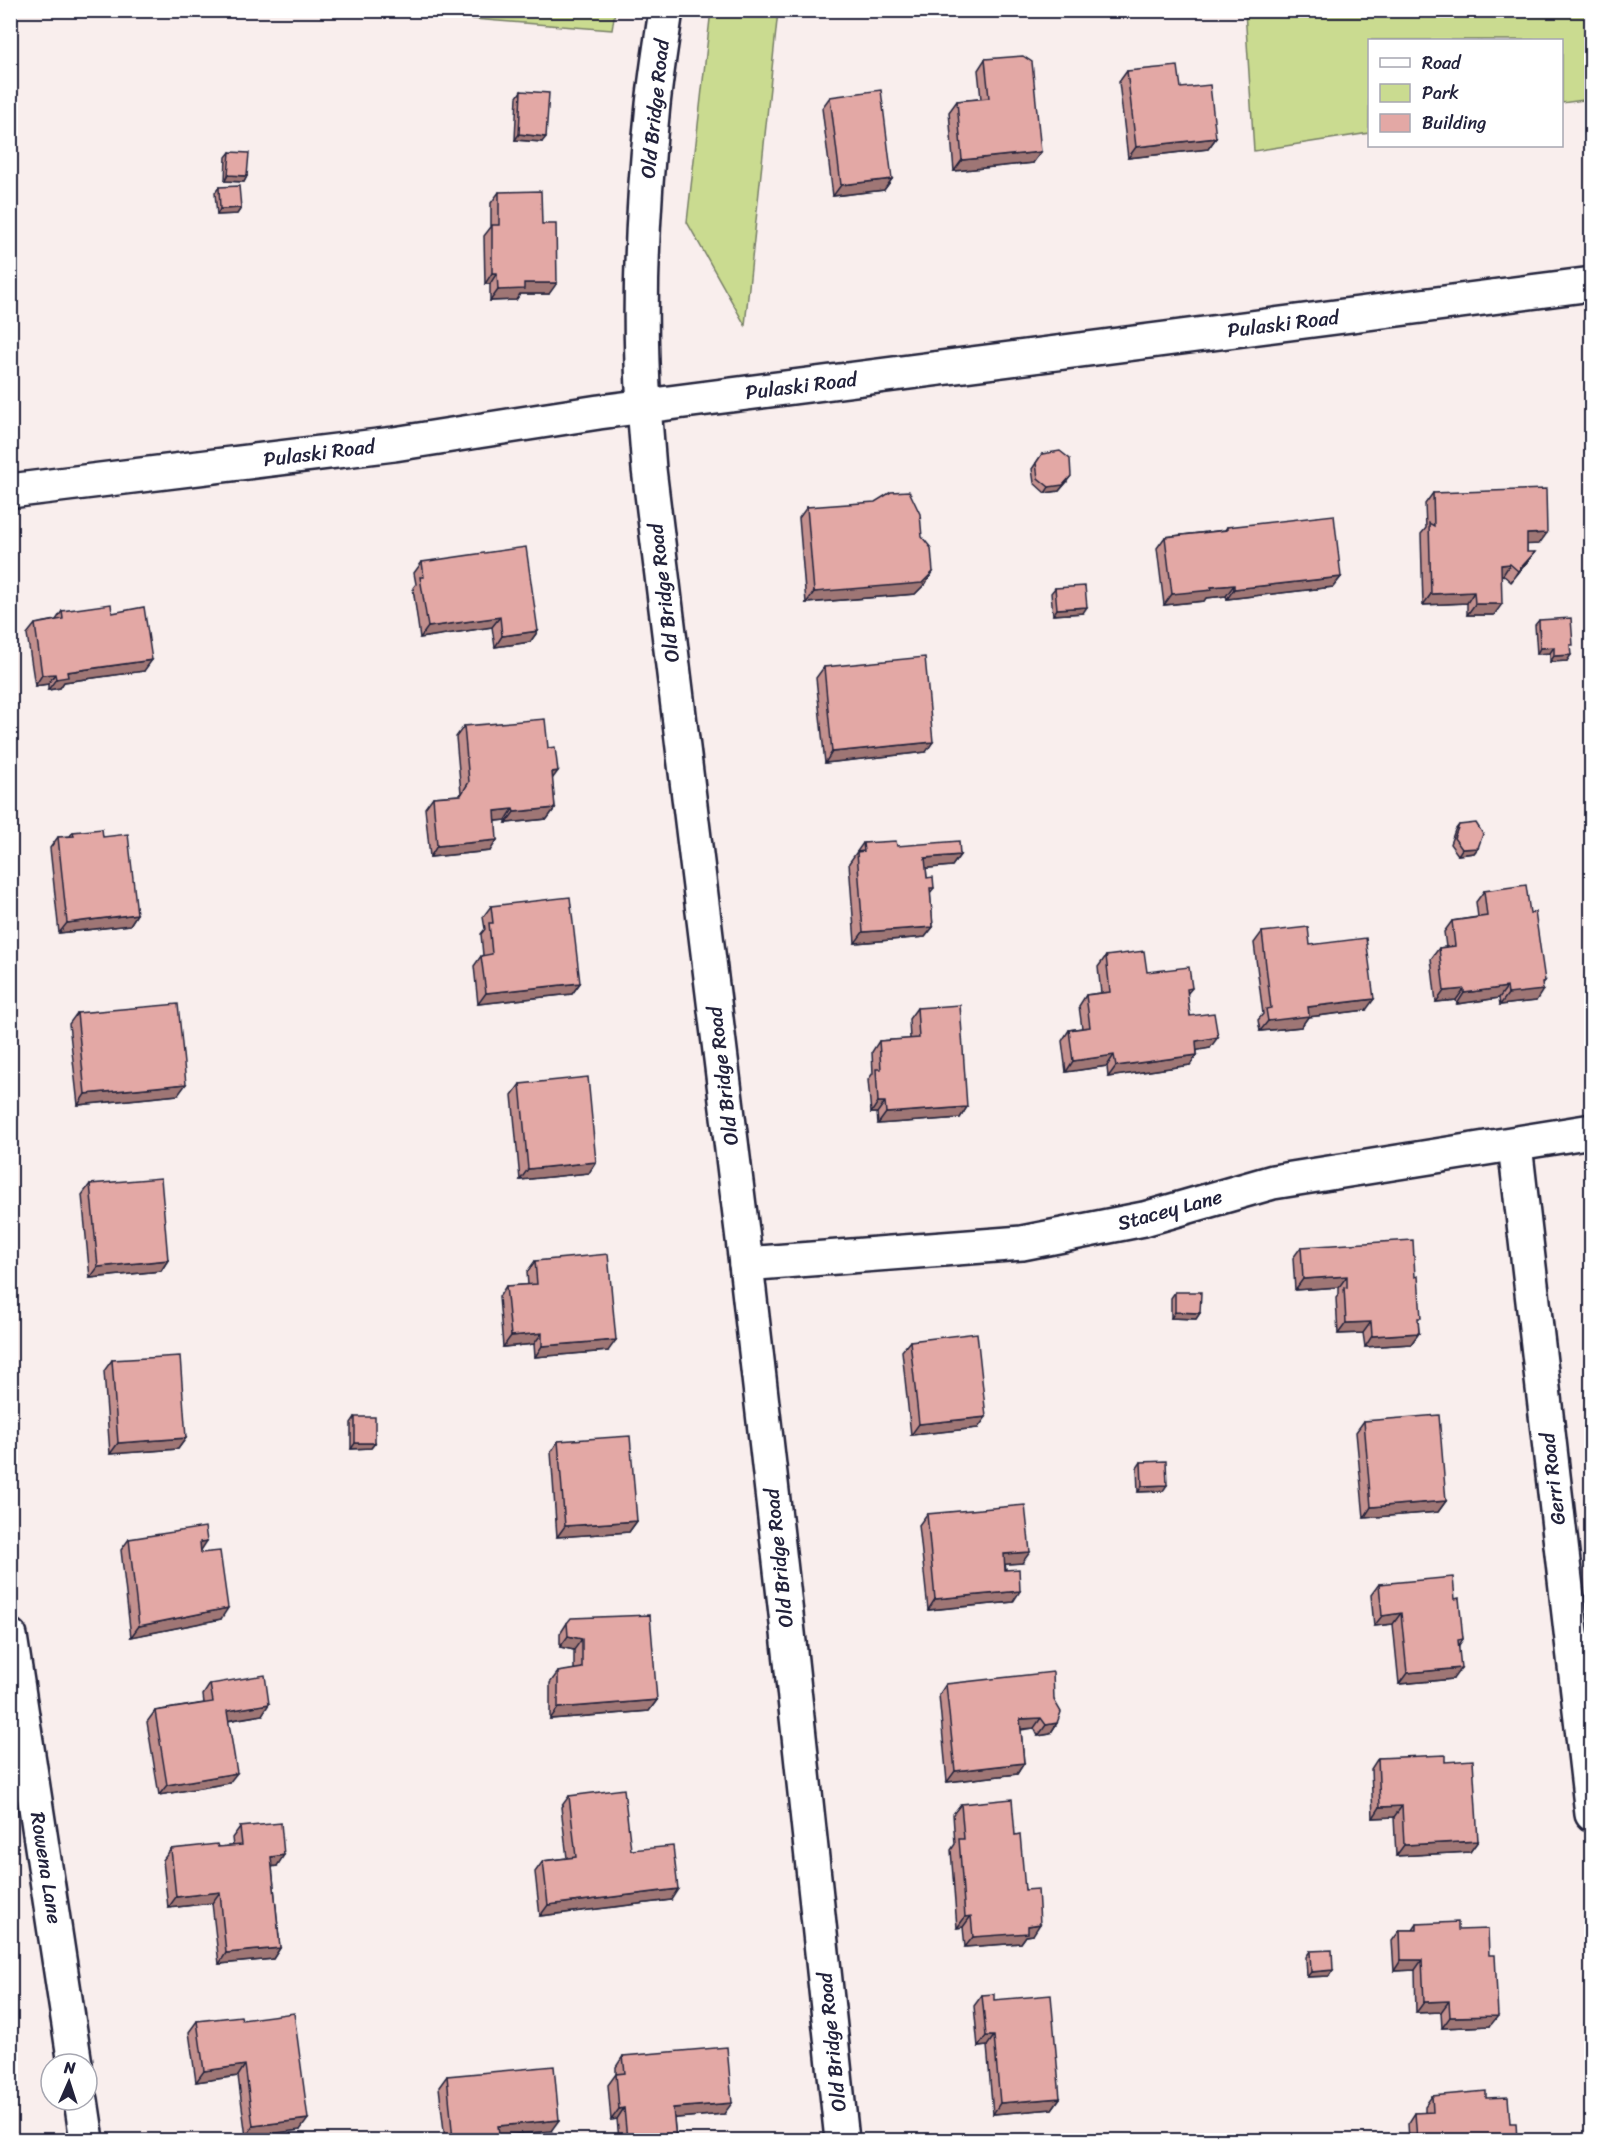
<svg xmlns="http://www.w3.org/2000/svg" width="1602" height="2151" font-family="Sriracha,sans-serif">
	<rect width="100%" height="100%" fill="#f9eeed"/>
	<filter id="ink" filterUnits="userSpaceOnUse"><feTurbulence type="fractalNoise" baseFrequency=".0167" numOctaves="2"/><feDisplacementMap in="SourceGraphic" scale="12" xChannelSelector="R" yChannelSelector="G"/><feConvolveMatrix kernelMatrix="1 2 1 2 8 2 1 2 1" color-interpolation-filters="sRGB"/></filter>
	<g filter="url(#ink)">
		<g fill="#cadb90" stroke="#767e66" stroke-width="1.5">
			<path d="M711,10L778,11L745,325L687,222Z"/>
			<path d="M372,11L614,10L615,11L612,30Z"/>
			<path d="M1245,11H1591V99L1562,103V40H1370L1369,133L1254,151Z"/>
		</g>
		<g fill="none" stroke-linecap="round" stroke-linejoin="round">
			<defs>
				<g id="minor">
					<path d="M644,406L649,469L746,1264L786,1614L842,2140"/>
					<path d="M1515,1145L1592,1814"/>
					<path d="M746,1264L1022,1243L1144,1219L1273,1182L1592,1131"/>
					<path d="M10,1636L75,2064"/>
					<path d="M81,2100L87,2140"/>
				</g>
				<path id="tertiary" d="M644,406C638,309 642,211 652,115C655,80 661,45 666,10"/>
				<path id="secondary" d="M10,491L394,444L599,412L1592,284"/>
			</defs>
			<use href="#minor" stroke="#22223b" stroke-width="38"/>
			<use href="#tertiary" stroke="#22223b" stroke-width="38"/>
			<use href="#secondary" stroke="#22223b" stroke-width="38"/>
			<use href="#minor" stroke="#fff" stroke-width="33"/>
			<use href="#tertiary" stroke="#fff" stroke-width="33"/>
			<use href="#secondary" stroke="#fff" stroke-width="33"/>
		</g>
		<g fill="#c3908e" stroke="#22223b" stroke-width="1.5">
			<path d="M985,59L1033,163L954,171L949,112L957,101L981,99L978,70Z"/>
			<path d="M1127,71L1181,88L1216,138L1208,149L1128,158L1119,82Z"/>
			<path d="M521,91L542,142L515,140L517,97Z"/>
			<path d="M830,97L892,179L884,190L833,196L822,108Z"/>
			<path d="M230,152L247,176L244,182L225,181L226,157Z"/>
			<path d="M219,187L241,208L237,214L217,215L215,193Z"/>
			<path d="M499,192L542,224L549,294H520L516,300L490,301V284H485L484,236L491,227V203Z"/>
			<path d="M1042,454L1067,482L1059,491L1045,493L1034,483L1032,469Z"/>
			<path d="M1433,493L1539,544H1527V562L1511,582L1503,575H1501L1494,615H1467V603L1423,605L1421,534L1426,528L1425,504Z"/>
			<path d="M807,507L926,583L915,594L806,603L799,518Z"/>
			<path d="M1227,527L1341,577L1333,587L1227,599L1226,596L1206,598L1204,601L1164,605L1157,548L1165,537L1225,530Z"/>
			<path d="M422,562L538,631L530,642L495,647L492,627L420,638L413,588L416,584L414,573Z"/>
			<path d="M1055,588L1083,613L1053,615L1051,593Z"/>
			<path d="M62,611L112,613L144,671L64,682L60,688L48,690V684L35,686L27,634L35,624L56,620Z"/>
			<path d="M1539,620L1570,648L1567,661L1550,662V653L1537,654L1535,625Z"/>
			<path d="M824,667L926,752L825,763L816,678Z"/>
			<path d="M464,726L548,748L552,779L555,808L547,819L506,823V820L496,821L490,851L430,857L425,808L433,797L460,795L461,793L456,737Z"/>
			<path d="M1459,825L1478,848L1474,853L1458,855L1450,844L1455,830Z"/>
			<path d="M73,832L103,837L137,914L130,925L59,933L50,848L58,837L70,836Z"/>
			<path d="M863,843L897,846L960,855L952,866L926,868L927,878L934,888L930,893L933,927L925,937L855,943L849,863Z"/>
			<path d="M1484,891L1530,913L1542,984L1536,1001L1500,1005L1499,998L1457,1004L1456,1000L1436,1002L1431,959L1439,948L1446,947L1444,932L1452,921L1478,917L1476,902Z"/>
			<path d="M491,906L580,983L572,994L478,1004L474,966L481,956L483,955L481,934L485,929L483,917Z"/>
			<path d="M1262,932L1310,945L1366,1010L1308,1017L1301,1027L1260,1031L1258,1020L1263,1014L1254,943Z"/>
			<path d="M1106,956L1147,972L1192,988L1187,994L1190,1016L1210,1048L1197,1050V1055L1190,1065L1108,1077L1107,1066L1066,1072L1062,1041L1069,1030L1082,1028L1079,1006L1086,995L1101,993L1098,967Z"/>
			<path d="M917,1008L967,1107L960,1118L878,1124L877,1113H871L868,1080L873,1073L872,1052L879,1041L910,1039L909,1019Z"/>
			<path d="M77,1013L178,1095L78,1105L69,1024Z"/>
			<path d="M520,1084L589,1173L520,1180L512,1095Z"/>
			<path d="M90,1184L168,1260L161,1271L90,1278L82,1195Z"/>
			<path d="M1301,1247L1418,1322L1419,1333L1411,1344L1365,1347L1363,1333L1338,1334L1336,1298L1339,1294V1287L1295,1290L1293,1258Z"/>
			<path d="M535,1261L608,1351L535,1357L534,1344L503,1347L499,1297L506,1286L528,1285L527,1272Z"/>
			<path d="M1175,1292L1200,1313L1196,1319L1171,1318V1298Z"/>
			<path d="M910,1341L978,1428L911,1435L902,1351Z"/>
			<path d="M112,1360L186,1438L178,1449L110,1454L104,1371Z"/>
			<path d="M355,1417L375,1443L371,1448L351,1449V1423Z"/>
			<path d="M1364,1421L1446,1501L1438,1512L1364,1518L1356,1432Z"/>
			<path d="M558,1441L637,1521L629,1532L557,1537L551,1452Z"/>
			<path d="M1141,1462L1163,1491L1138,1492L1137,1468Z"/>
			<path d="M927,1514L1022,1563L1005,1564L1013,1602L928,1610L919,1525Z"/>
			<path d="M129,1539L200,1551L221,1619L131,1637L121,1550Z"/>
			<path d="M1379,1584L1455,1599L1463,1639L1459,1645L1453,1679L1399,1684L1393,1624L1374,1626L1371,1595Z"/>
			<path d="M567,1623L657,1700L649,1711L550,1719V1683L558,1672L574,1670V1650L560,1647V1634Z"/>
			<path d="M210,1684L262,1715L228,1721L229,1783L159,1795L147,1722L155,1711L204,1703L203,1695Z"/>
			<path d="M946,1684L1054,1700L1057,1723L1050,1734L1038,1736L1034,1728L1021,1730L1024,1763L1017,1774L947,1782L939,1695Z"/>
			<path d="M1378,1758L1445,1762L1478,1841L1470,1852L1396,1856L1394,1817L1373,1818L1371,1769Z"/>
			<path d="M569,1796L631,1850L671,1900L540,1916L535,1872L543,1861L567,1858L561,1807Z"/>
			<path d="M961,1804L1015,1835L1033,1935L1026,1936L1021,1943L965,1947L963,1927L957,1928L951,1850L955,1844L953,1814Z"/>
			<path d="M240,1827L277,1866L272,1867L280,1948L273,1959L219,1964L212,1903L168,1908L163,1860L171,1849L218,1847L233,1846L232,1838Z"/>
			<path d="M1417,1924L1458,1930L1490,2026L1442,2028L1441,2012L1416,2013L1415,1970L1394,1971L1392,1941L1400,1930H1413Z"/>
			<path d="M1310,1951L1329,1976L1307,1977L1306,1957Z"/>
			<path d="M982,1995L1060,2098L1052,2109L993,2114L987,2046L978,2047L974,2006Z"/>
			<path d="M242,2020L300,2130L246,2137L238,2076L196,2082L189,2032L197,2021Z"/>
			<path d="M623,2056L724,2114L674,2118L676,2140H619L617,2119L611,2120L608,2085L616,2074V2067Z"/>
			<path d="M447,2076L551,2131L499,2136L500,2140H445L439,2087Z"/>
			<path d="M1432,2096L1486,2098L1510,2123L1517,2140H1409L1408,2124L1415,2113H1425V2106Z"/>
		</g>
		<g fill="#9f7674" stroke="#22223b" stroke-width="1.5">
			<path d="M519,134L546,137L542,142L515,140Z"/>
			<path d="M1216,138L1208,149L1128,158L1136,147Z"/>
			<path d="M1041,152L1033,163L954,171L962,160Z"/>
			<path d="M228,175L247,176L244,182L225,181Z"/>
			<path d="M892,179L884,190L833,196L841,185Z"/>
			<path d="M241,208L237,214L217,215L220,209Z"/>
			<path d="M492,273H497L490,284H485Z"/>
			<path d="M524,283H557L549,294H520L516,300L490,301L498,290Z"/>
			<path d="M1071,476L1059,491L1045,493L1049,487Z"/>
			<path d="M1547,533L1539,544L1519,545L1527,534Z"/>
			<path d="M1535,552L1511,582L1518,571Z"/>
			<path d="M1510,564L1503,575L1493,576L1501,565Z"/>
			<path d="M933,572L926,583L915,594L806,603L814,592Z"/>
			<path d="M1341,577L1333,587L1227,599L1234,589Z"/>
			<path d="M1234,585L1226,596L1206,598L1204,601L1164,605L1172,594L1211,587Z"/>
			<path d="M1474,592L1467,603L1423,605L1431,594Z"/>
			<path d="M1475,604H1502L1494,615H1467Z"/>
			<path d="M1087,607L1083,613L1053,615L1057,609Z"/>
			<path d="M500,617L492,627L420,638L428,627Z"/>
			<path d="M538,631L530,642L495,647L502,636Z"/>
			<path d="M1554,647L1550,653L1537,654L1540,648Z"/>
			<path d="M1571,655L1567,661L1550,662L1554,656Z"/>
			<path d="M152,660L144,671L64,682L60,688L48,690L56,679L67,672Z"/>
			<path d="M55,674L48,684L35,686L42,675Z"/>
			<path d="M933,742L926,752L825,763L832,752Z"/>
			<path d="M558,771L550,782L552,772Z"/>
			<path d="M555,808L547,819L506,823L514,812Z"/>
			<path d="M513,809L506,820L487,822L495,811Z"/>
			<path d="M497,840L490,851L430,857L437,846Z"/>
			<path d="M1478,848L1474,853L1458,855L1462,849Z"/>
			<path d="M960,855L952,866L917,869L925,858Z"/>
			<path d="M137,914L130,925L59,933L67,923Z"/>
			<path d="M933,927L925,937L855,943L863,932Z"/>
			<path d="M1545,981L1538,990H1543L1536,1001L1500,1005L1508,994Z"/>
			<path d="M580,983L572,994L478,1004L486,993Z"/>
			<path d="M1507,987L1499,998L1457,1004L1464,993Z"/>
			<path d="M1464,989L1456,1000L1436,1002L1444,991Z"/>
			<path d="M1374,999L1366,1010L1308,1017L1301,1027L1260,1031L1268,1021L1308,1007Z"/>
			<path d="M1218,1037L1210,1048L1188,1052L1196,1041Z"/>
			<path d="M1114,1055L1107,1066L1066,1072L1073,1061Z"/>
			<path d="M1197,1055L1190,1065L1108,1077L1116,1066Z"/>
			<path d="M186,1084L178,1095L78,1105L85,1094Z"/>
			<path d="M878,1102H885L877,1113H871Z"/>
			<path d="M967,1107L960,1118L878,1124L886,1113Z"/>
			<path d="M596,1162L589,1173L520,1180L528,1169Z"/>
			<path d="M168,1260L161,1271L90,1278L98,1267Z"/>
			<path d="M1347,1276L1339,1287L1295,1290L1303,1279Z"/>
			<path d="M1175,1312L1200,1313L1196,1319L1171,1318Z"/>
			<path d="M1371,1322L1363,1333L1338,1334L1346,1323Z"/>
			<path d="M542,1333L534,1344L503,1347L511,1336Z"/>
			<path d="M1419,1333L1411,1344L1365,1347L1372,1336Z"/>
			<path d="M616,1340L608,1351L535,1357L542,1346Z"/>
			<path d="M986,1417L978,1428L911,1435L919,1424Z"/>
			<path d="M186,1438L178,1449L110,1454L118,1443Z"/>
			<path d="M355,1443H375L371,1448L351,1449Z"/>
			<path d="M1167,1485L1163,1491L1138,1492L1142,1486Z"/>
			<path d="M1446,1501L1438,1512L1364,1518L1371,1507Z"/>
			<path d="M637,1521L629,1532L557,1537L565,1526Z"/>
			<path d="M207,1541L200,1552V1542Z"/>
			<path d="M1030,1552L1022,1563L996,1565L1004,1554Z"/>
			<path d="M1020,1591L1013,1602L928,1610L935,1599Z"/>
			<path d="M228,1608L221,1619L131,1637L139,1626Z"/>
			<path d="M1401,1613L1393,1624L1374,1626L1382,1616Z"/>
			<path d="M568,1636L582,1639L574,1650L560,1647Z"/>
			<path d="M1461,1668L1453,1679L1399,1684L1407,1673Z"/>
			<path d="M657,1700L649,1711L550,1719L558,1708Z"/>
			<path d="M269,1704L262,1715L219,1722L227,1711Z"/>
			<path d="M1041,1718L1034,1728L1012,1730L1020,1719Z"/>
			<path d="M1057,1723L1050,1734L1038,1736L1046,1725Z"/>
			<path d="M1024,1763L1017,1774L947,1782L955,1771Z"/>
			<path d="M237,1773L229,1783L159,1795L167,1785Z"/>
			<path d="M1402,1806L1394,1817L1373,1818L1380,1807Z"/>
			<path d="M1478,1841L1470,1852L1396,1856L1404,1845Z"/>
			<path d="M284,1855L277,1866L263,1867L271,1857Z"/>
			<path d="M678,1889L671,1900L540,1916L548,1905Z"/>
			<path d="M220,1892L212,1903L168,1908L176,1897Z"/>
			<path d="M971,1916L963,1927L957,1928L965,1917Z"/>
			<path d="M1040,1924L1033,1935L1026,1936L1021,1943L965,1947L973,1937L1028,1926Z"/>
			<path d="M280,1948L273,1959L219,1964L226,1953Z"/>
			<path d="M1401,1960H1422L1415,1970L1394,1971Z"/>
			<path d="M1333,1970L1329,1976L1307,1977L1311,1972Z"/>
			<path d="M1449,2001L1441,2012L1416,2013L1424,2002Z"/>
			<path d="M1498,2016L1490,2026L1442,2028L1450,2017Z"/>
			<path d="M986,2036H994L987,2046L978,2047Z"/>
			<path d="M245,2065L238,2076L196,2082L204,2071Z"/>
			<path d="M1060,2098L1052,2109L993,2114L1000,2103Z"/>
			<path d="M732,2103L724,2114L665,2119L673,2108Z"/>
			<path d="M624,2108L617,2119L611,2120L619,2109Z"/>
			<path d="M308,2119L300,2130L246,2137L253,2126Z"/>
			<path d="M559,2120L551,2131L491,2136L498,2126Z"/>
		</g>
		<g fill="#e3a8a5" stroke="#22223b" stroke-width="1.5">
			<path d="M1023,56L1032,62L1041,152L962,160L957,101L989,98L985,59Z"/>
			<path d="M1178,66L1181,88L1210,85L1216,138L1136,147L1127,71Z"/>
			<path d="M881,90L892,179L841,185L830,97Z"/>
			<path d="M521,91L549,93L546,137L519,134Z"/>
			<path d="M230,152L249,153L247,176L228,175Z"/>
			<path d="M239,186L241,208L220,209L219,187Z"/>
			<path d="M541,191L542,224H556L557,283H524V289L498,290L497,273H492V225H499V192Z"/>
			<path d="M1060,451L1070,459L1071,476L1063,485L1049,487L1038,478L1036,463L1042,454Z"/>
			<path d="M1546,489L1547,533L1527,534V552H1535L1518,571L1510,564L1501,565L1502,604H1475L1474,592L1431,594L1429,523L1434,526L1433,493Z"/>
			<path d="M909,491L920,514L922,537L931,548L933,572L922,583L814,592L807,507L875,502L891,492Z"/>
			<path d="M1334,515L1341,577L1234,589V585L1211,587L1212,590L1172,594L1165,537L1227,530V527Z"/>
			<path d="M526,547L538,631L502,636L500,617L428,627L420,577H424L422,562Z"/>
			<path d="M1085,586L1087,607L1057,609L1055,588Z"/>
			<path d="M111,604L112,613L144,607L152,660L67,672L68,677L56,679L55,674L42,675L35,624L63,619L62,611Z"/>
			<path d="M1571,618L1573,645H1570L1571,655L1554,656V647L1540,648L1539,620Z"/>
			<path d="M925,657L933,742L832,752L824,667Z"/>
			<path d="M545,719L548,748L555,747L558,771L552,772L555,808L514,812L513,809L495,811L497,840L437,846L433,797L461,795L469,782L464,726Z"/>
			<path d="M1476,823L1483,834L1478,848L1462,849L1454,838L1459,825Z"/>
			<path d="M102,829L103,837L128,834L137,914L67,923L58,837L74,836L73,832Z"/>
			<path d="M896,841L897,846L959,841L960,855L925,858L927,878L933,877L934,888H930L933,927L863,932L857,852L864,851L863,843Z"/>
			<path d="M1526,885L1530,913L1535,912L1545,981L1542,982L1543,990L1508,994L1507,987L1464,993V989L1444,991L1439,948L1455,946L1452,921L1487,916L1484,891Z"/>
			<path d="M570,897L580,983L486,993L481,956L492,954L489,923H493L491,906Z"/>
			<path d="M1308,927L1310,945L1366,938L1374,999L1308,1007L1309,1016L1268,1021L1266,1009L1271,1008L1262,932Z"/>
			<path d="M1144,951L1147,972L1189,967L1192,988L1187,989L1190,1016L1214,1013L1218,1037L1196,1041L1197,1055L1116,1066L1114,1055L1073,1061L1069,1030L1090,1027L1086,995L1110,992L1106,956Z"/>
			<path d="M178,1004L186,1084L85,1094L77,1013Z"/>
			<path d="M960,1005L967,1107L886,1113L885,1102H878L876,1069H881L879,1041L919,1038L917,1008Z"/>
			<path d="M588,1077L596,1162L528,1169L520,1084Z"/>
			<path d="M161,1178L168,1260L98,1267L90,1184Z"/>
			<path d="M1413,1240L1415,1277L1418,1276L1421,1318H1418L1419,1333L1372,1336L1371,1322L1346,1323L1344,1287L1347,1288V1276L1303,1279L1301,1247Z"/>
			<path d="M608,1254L616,1340L542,1346V1333L511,1336L506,1286L537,1284L535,1261Z"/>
			<path d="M1175,1292H1201L1200,1313L1175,1312Z"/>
			<path d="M977,1333L986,1417L919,1424L910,1341Z"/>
			<path d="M180,1356L186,1438L118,1443L112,1360Z"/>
			<path d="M1439,1415L1446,1501L1371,1507L1364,1421Z"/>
			<rect x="355" y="1417" width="20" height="26"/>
			<path d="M630,1436L637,1521L565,1526L558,1441Z"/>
			<path d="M1166,1461L1167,1485L1142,1486L1141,1462Z"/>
			<path d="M1025,1505L1030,1552L1004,1554L1005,1570L1019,1569L1020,1591L935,1599L927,1514Z"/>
			<path d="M205,1527L207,1541L200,1542L201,1553L220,1551L228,1608L139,1626L129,1539Z"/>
			<path d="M1453,1577L1455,1599L1459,1598L1463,1639L1458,1640L1461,1668L1407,1673L1401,1613L1382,1616L1379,1584Z"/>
			<path d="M650,1615L657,1700L558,1708V1672L582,1668V1639L568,1636L567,1623L571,1618Z"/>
			<path d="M1053,1672L1054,1700L1061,1712L1057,1723L1046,1725L1041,1718L1020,1719L1024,1763L955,1771L946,1684Z"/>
			<path d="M265,1675L269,1704L227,1711L237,1773L167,1785L155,1711L213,1702L210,1684Z"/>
			<path d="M1445,1755V1762L1473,1760L1478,1841L1404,1845L1402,1806L1380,1807L1378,1758Z"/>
			<path d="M624,1789L631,1850L673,1846L678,1889L548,1905L543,1861L576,1857L569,1796Z"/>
			<path d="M1012,1799L1015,1835L1020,1834L1025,1890L1038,1889L1040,1924L1028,1926V1933L973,1937L971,1916L965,1917L959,1839H964L961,1804Z"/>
			<path d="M281,1823L284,1855L271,1857L280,1948L226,1953L220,1892L176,1897L171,1849L217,1844L218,1847L242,1845L240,1827Z"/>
			<path d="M1458,1922V1930L1488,1929L1489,1955H1495L1498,2016L1450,2017L1449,2001L1424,2002L1422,1960H1401L1400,1930H1417V1924Z"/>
			<path d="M1332,1950L1333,1970L1311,1972L1310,1951Z"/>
			<path d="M994,1994V2000L1051,1995L1060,2098L1000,2103L994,2036H986L982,1995Z"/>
			<path d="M294,2013L308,2119L253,2126L245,2065L204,2071L197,2021L241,2016L242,2020Z"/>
			<path d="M727,2047L732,2103L673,2108L676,2140H627L624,2108L619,2109L616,2074L625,2073L623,2056Z"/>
			<path d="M554,2066L559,2120L498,2126L500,2140H453L447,2076Z"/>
			<path d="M1486,2091V2098L1508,2097L1510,2123H1516L1517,2140H1417L1415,2113L1433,2112L1432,2096Z"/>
		</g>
	</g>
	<g text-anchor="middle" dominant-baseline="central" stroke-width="5" stroke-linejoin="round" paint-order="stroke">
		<g font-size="20" fill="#22223b" stroke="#fff">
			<text transform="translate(655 109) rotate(-84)">Old Bridge Road</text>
			<text transform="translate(1283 324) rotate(-7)">Pulaski Road</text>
			<text transform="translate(801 386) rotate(-7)">Pulaski Road</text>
			<text transform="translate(319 453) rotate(-7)">Pulaski Road</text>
			<text transform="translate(664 593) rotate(-97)">Old Bridge Road</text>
			<text transform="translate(723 1076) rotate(-97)">Old Bridge Road</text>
			<text transform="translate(1170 1210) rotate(-15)">Stacey Lane</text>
			<text transform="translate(1553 1479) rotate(-97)">Gerri Road</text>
			<text transform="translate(779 1558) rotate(-96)">Old Bridge Road</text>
			<text transform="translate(46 1868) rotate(81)">Rowena Lane</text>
			<text transform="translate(832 2042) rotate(-96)">Old Bridge Road</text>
		</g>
	</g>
	<rect width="1602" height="2151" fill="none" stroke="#fff" stroke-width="36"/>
	<rect x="18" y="18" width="1566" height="2115" fill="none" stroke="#22223b" stroke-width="2" filter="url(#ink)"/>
	<rect x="1368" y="39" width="195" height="108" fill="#ffffff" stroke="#a7a7b1" stroke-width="1.5"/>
	<rect x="1380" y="58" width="30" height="9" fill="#ffffff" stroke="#a7a7b1" stroke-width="1.5"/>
	<text x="1422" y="69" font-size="18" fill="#22223b">Road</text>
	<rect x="1380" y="84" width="30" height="18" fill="#cadb90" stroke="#a7a7b1" stroke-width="1.5"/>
	<text x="1422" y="99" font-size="18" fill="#22223b">Park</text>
	<rect x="1380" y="114" width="30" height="18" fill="#e3a8a5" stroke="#a7a7b1" stroke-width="1.5"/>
	<text x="1422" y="129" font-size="18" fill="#22223b">Building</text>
	<g transform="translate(69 2082) rotate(3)"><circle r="28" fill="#ffffff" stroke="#a7a7b1" stroke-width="1.5"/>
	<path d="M0-4.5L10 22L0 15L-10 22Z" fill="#22223b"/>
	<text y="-9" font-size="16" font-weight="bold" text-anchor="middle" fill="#22223b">N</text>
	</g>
</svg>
